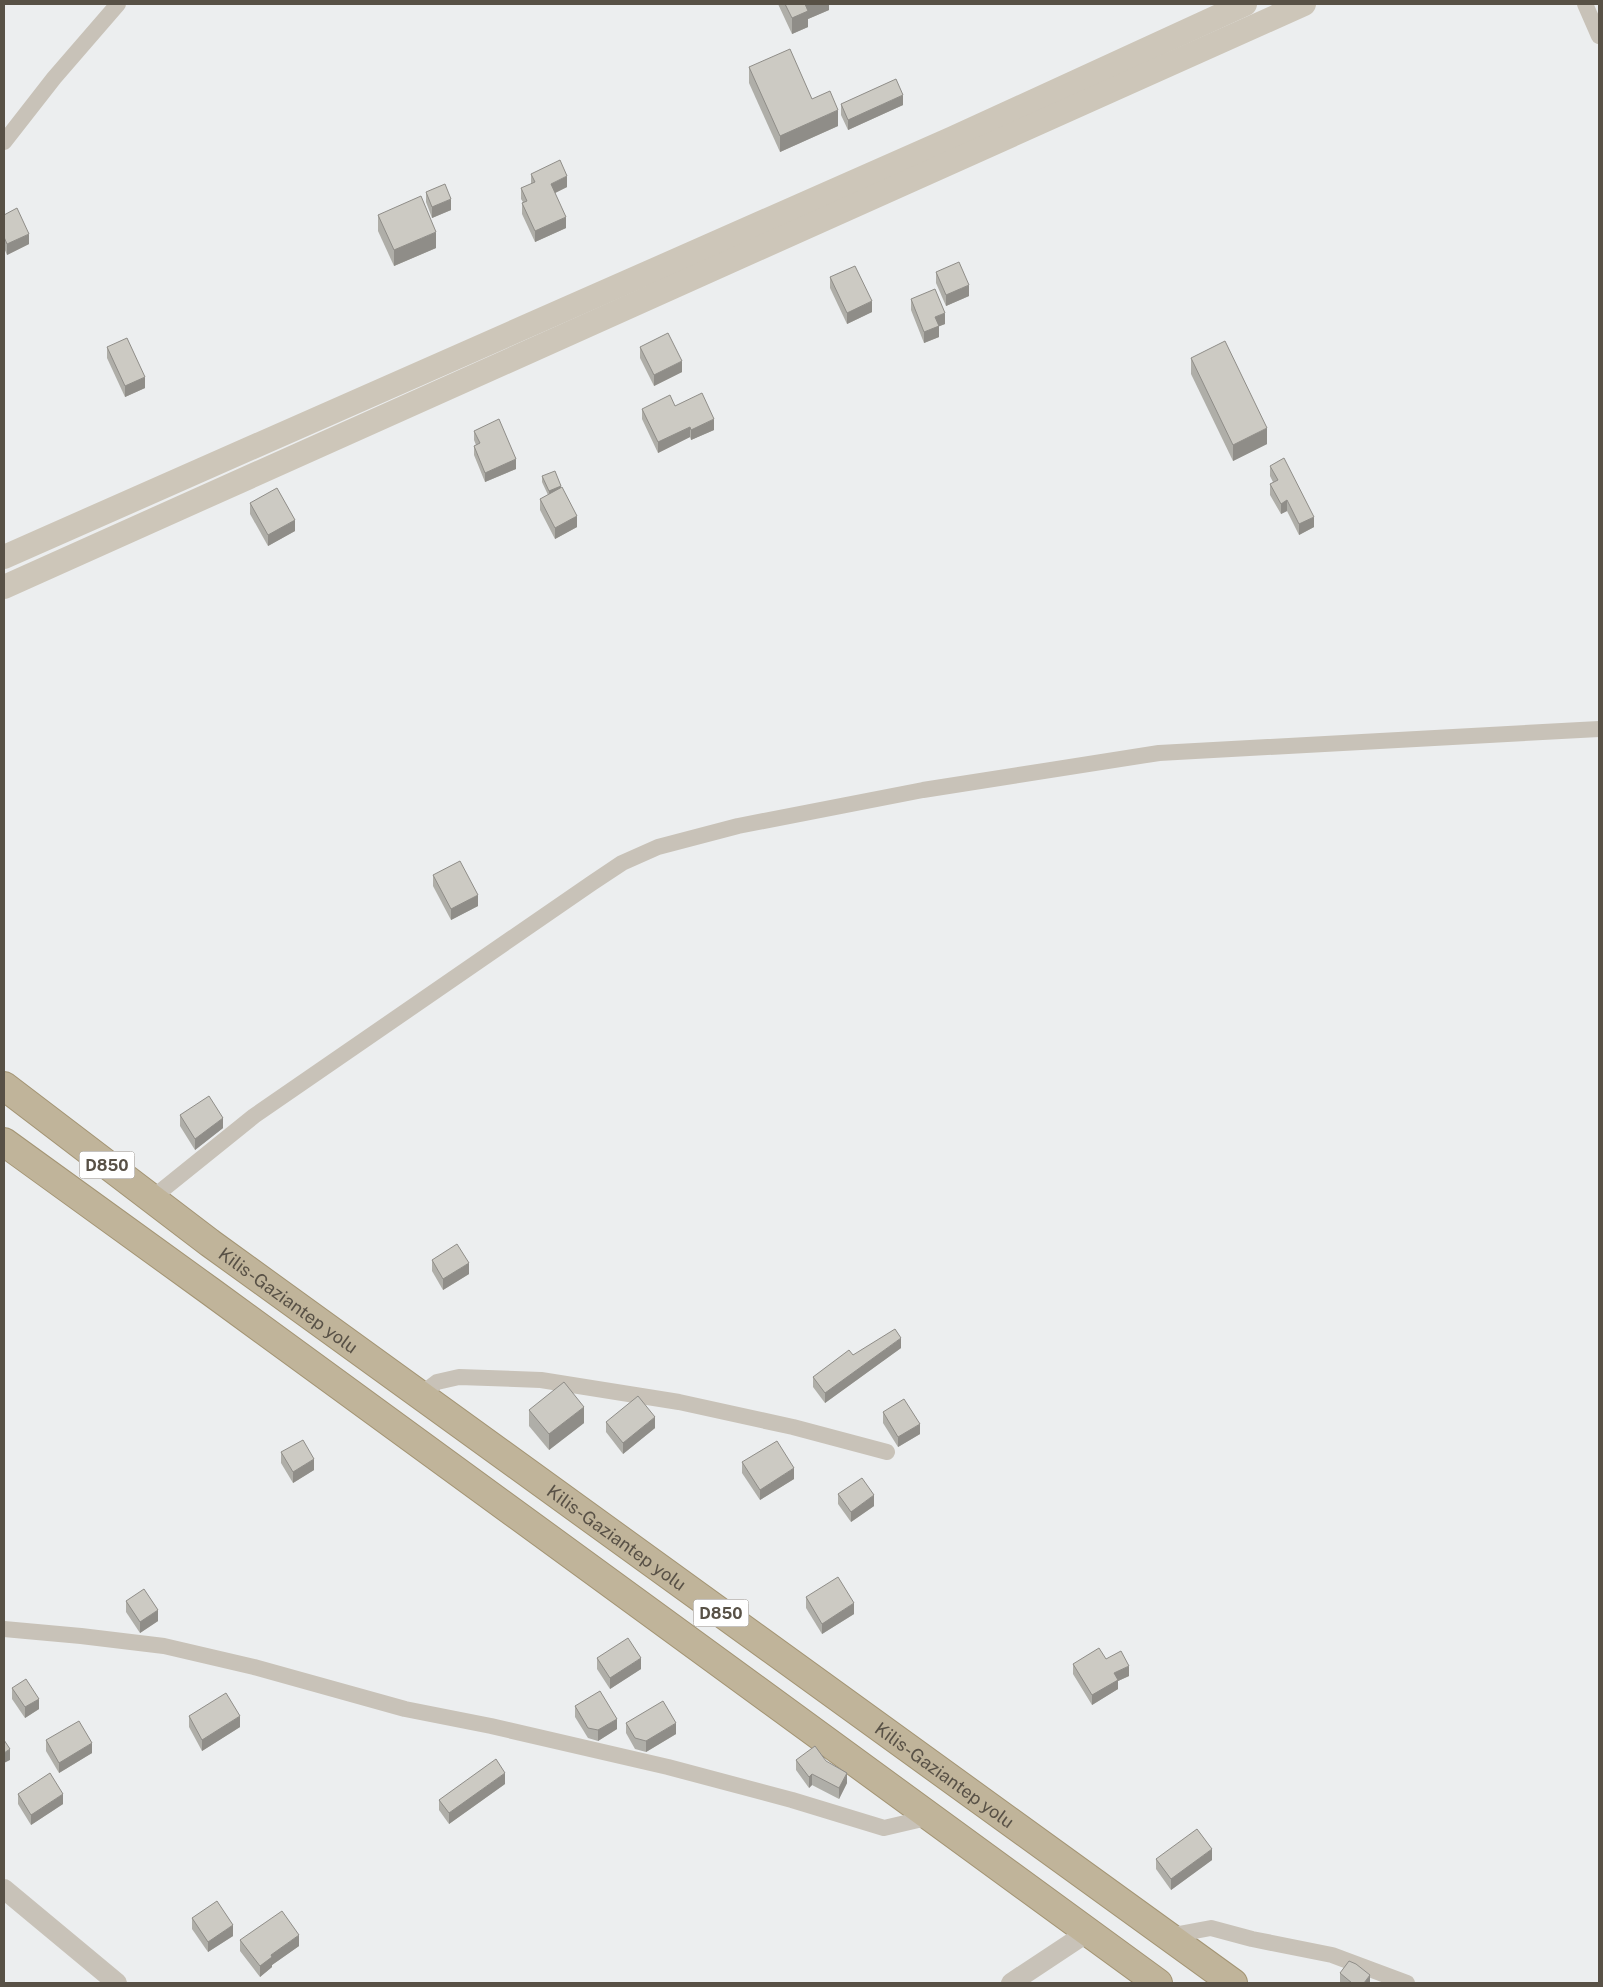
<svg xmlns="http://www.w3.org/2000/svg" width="1603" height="1987" font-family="'Public Sans',sans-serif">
	<rect width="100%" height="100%" fill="#eceeef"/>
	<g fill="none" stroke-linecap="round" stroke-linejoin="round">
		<defs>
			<g id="trunk">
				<path id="s1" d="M4,1086L210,1243L1233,1983"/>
				<path d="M4,1142L210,1291L1158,1983"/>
			</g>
		</defs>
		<use href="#trunk" stroke="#a39473" stroke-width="30"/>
		<g stroke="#c8c2b8" stroke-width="16">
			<path d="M1585,4L1599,36"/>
			<path d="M4,142L54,78L118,4"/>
			<path d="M151,1199L254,1116L592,883L622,863L658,847L738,826L923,790L1159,753L1599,729"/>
			<path d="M420,1395L437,1382L459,1377L541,1380L679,1402L793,1427L887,1452"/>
			<path d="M4,1629L81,1636L164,1646L254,1667L405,1709L491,1726L668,1767L792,1800L884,1828L931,1817"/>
			<path d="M1168,1936L1211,1928L1252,1939L1332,1955L1407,1983"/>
		</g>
		<g stroke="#c8c2b8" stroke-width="20">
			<path d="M4,1889L117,1983"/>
			<path d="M1011,1983L1088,1932"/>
		</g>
		<g stroke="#cdc6b9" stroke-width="24">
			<path d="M4,557L953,138L1245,4"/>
			<path d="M4,587L1304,4"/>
		</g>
		<use href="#trunk" stroke="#c0b49a" stroke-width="28"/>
	</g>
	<g fill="#afaea8">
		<path d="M778,4H829V10L808,19V27L792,34Z"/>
		<path d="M749,67L838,126L780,152L749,83Z"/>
		<path d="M841,104L903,105L848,130L841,115Z"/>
		<path d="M531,174L567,187L555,193L566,228L535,242L522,214V203L523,202L521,199V188L531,184Z"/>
		<path d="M426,192L451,210L432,218L426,202Z"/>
		<path d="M4,215L29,244L7,255L4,248Z"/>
		<path d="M378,215L436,248L394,266L378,231Z"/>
		<path d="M936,272L969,296L946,306L936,283Z"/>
		<path d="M830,277L872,312L847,324L830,288Z"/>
		<path d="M911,299L945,324L939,326V337L924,343L911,310Z"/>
		<path d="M107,347L145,388L125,397L107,358Z"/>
		<path d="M640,347L682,372L654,386L640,358Z"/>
		<path d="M1191,358L1267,444L1233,461L1191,374Z"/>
		<path d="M675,406L714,430L691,440L690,437L658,453L642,419V409Z"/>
		<path d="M474,431L516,469L485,482L474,455V446L476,445L474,440Z"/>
		<path d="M1270,466L1314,527L1299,535L1287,511L1281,514L1270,495V484L1273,482L1270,476Z"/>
		<path d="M542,476L561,488L577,527L555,539L540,510V499L548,495L542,482Z"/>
		<path d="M250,503L295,531L268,546L250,514Z"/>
		<path d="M433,875L478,906L451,920L433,886Z"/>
		<path d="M180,1115L223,1128L195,1150L180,1126Z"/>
		<path d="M432,1260L469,1274L443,1290L432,1271Z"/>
		<path d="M901,1348L825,1403L813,1387V1377L853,1355Z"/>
		<path d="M529,1410L584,1423L549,1450L529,1426Z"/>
		<path d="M883,1412L920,1434L898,1447L883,1423Z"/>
		<path d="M606,1422L655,1428L623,1454L606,1432Z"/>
		<path d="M281,1452L314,1470L293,1483L281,1463Z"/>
		<path d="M742,1462L794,1479L760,1500L742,1473Z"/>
		<path d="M838,1494L874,1506L851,1522L838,1504Z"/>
		<path d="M806,1597L854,1614L822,1634L806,1608Z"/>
		<path d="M126,1601L158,1621L140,1633L126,1612Z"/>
		<path d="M597,1658L641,1669L610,1689L597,1669Z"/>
		<path d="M1106,1659L1129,1676L1118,1681V1689L1092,1705L1073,1674V1664Z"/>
		<path d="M12,1688L39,1709L25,1718L12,1699Z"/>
		<path d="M575,1706L617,1729L598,1741L588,1738L575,1717Z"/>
		<path d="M189,1716L240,1727L202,1751L189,1727Z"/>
		<path d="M626,1723L676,1734L646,1752L635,1749L626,1733Z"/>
		<path d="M46,1740L92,1753L59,1773L46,1751Z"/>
		<path d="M796,1760L826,1761L847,1783L839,1799L812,1785L809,1788L796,1770Z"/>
		<path d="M505,1784L449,1824L439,1810V1800Z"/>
		<path d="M18,1794L63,1804L31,1825L18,1804Z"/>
		<path d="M1156,1859L1212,1860L1171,1890L1156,1869Z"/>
		<path d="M192,1918L233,1936L208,1952L192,1929Z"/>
		<path d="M240,1940L299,1946L272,1965V1967L260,1977L240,1951Z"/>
		<path d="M1340,1973L1370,1983H1340Z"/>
	</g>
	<g fill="#8f8d88">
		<path d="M805,4H829V10L808,19V27L792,34V18Z"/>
		<path d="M903,95V105L848,130V120Z"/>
		<path d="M838,110V126L780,152V136Z"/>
		<path d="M567,176V187L551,195V184Z"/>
		<path d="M451,199V210L432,218V207Z"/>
		<path d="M566,217V228L535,242V231Z"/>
		<path d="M436,232V248L394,266V250Z"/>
		<path d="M29,234V244L7,255V244Z"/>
		<path d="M969,285V296L946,306V295Z"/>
		<path d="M872,301V312L847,324V313Z"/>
		<path d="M945,313V324L935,328V317Z"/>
		<path d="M939,326V337L924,343V332Z"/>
		<path d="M682,361V372L654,386V375Z"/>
		<path d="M145,377V388L125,397V386Z"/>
		<path d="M714,419V430L691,440V430Z"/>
		<path d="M690,427V437L658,453V442Z"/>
		<path d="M1267,428V444L1233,461V445Z"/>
		<path d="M516,459V469L485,482V473Z"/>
		<path d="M561,486V491L549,496V491Z"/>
		<path d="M1287,500V511L1281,514V504Z"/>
		<path d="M577,516V527L555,539V528Z"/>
		<path d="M1314,517V527L1299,535V524Z"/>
		<path d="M295,520V531L268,546V535Z"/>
		<path d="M478,895V906L451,920V909Z"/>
		<path d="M223,1118V1128L195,1150V1139Z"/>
		<path d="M469,1263V1274L443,1290V1279Z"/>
		<path d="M901,1338V1348L825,1403V1393Z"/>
		<path d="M584,1407V1423L549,1450V1434Z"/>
		<path d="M655,1417V1428L623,1454V1443Z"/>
		<path d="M920,1424V1434L898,1447V1437Z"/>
		<path d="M314,1459V1470L293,1483V1472Z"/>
		<path d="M794,1468V1479L760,1500V1490Z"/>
		<path d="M874,1495V1506L851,1522V1512Z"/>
		<path d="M854,1603V1614L822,1634V1624Z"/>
		<path d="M158,1610V1621L140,1633V1622Z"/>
		<path d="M641,1658V1669L610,1689V1678Z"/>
		<path d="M1129,1666V1676L1118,1681V1689L1092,1705V1695L1114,1673Z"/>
		<path d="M39,1699V1709L25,1718V1707Z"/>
		<path d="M240,1716V1727L202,1751V1740Z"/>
		<path d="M617,1719V1729L598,1741V1730Z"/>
		<path d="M676,1723V1734L646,1752V1741Z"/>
		<path d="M92,1743V1753L59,1773V1763Z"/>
		<path d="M10,1749V1760L4,1763V1753Z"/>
		<path d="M505,1773V1784L449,1824V1813Z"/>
		<path d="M847,1773V1783L839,1799V1788Z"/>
		<path d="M812,1774V1785L809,1788V1777Z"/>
		<path d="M63,1794V1804L31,1825V1815Z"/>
		<path d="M1212,1849V1860L1171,1890V1879Z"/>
		<path d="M233,1925V1936L208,1952V1942Z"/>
		<path d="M299,1935V1946L272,1965V1967L260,1977V1966L271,1955Z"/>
		<path d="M1370,1975V1983H1364Z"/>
	</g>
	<g fill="#cccac3" stroke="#8f8d88">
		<path d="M785,4H806H805L808,11L792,18Z"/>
		<path d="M790,49L812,99L830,91L838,110L780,136L749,67Z"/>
		<path d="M896,79L903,95L848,120L841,104Z"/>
		<path d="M560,160L567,176L551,184L566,217L535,231L522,203L527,201L521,188L535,182L531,174Z"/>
		<path d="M445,184L451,199L432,207L426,192Z"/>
		<path d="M421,196L436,232L394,250L378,215Z"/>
		<path d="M17,208L29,234L7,244L4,237V215Z"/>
		<path d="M959,262L969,285L946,295L936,272Z"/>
		<path d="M855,266L872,301L847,313L830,277Z"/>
		<path d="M935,289L945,313L935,317L939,326L924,332L911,299Z"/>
		<path d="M668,333L682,361L654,375L640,347Z"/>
		<path d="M127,338L145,377L125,386L107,347Z"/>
		<path d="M1225,341L1267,428L1233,445L1191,358Z"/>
		<path d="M702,393L714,419L691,430L690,427L658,442L642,409L670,395L675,406Z"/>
		<path d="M499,419L516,459L485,473L474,446L480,443L474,431Z"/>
		<path d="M1284,458L1314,517L1299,524L1287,500L1281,504L1270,484L1278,480L1270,466Z"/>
		<path d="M555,471L561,486L549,491L542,476Z"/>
		<path d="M562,487L577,516L555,528L540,499Z"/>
		<path d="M277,488L295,520L268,535L250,503Z"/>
		<path d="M460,861L478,895L451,909L433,875Z"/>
		<path d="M209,1096L223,1118L195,1139L180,1115Z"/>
		<path d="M457,1244L469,1263L443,1279L432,1260Z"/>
		<path d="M895,1329L901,1338L825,1393L813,1377L849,1350L853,1355Z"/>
		<path d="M564,1382L584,1407L549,1434L529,1410Z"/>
		<path d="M638,1396L655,1417L623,1443L606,1422Z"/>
		<path d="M904,1399L920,1424L898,1437L883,1412Z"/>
		<path d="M303,1440L314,1459L293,1472L281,1452Z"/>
		<path d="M777,1441L794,1468L760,1490L742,1462Z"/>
		<path d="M862,1478L874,1495L851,1512L838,1494Z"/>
		<path d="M838,1577L854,1603L822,1624L806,1597Z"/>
		<path d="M144,1589L158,1610L140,1622L126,1601Z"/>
		<path d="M628,1638L641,1658L610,1678L597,1658Z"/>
		<path d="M1099,1648L1106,1659L1121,1651L1129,1666L1114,1673L1118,1680L1092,1695L1073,1664Z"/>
		<path d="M26,1679L39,1699L25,1707L12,1688Z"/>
		<path d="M600,1691L617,1719L598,1730L588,1728L575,1706Z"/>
		<path d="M226,1693L240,1716L202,1740L189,1716Z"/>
		<path d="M663,1701L676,1723L646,1741L635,1738L626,1723Z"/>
		<path d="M79,1721L92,1743L59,1763L46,1740Z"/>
		<path d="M4,1740L10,1749L4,1753Z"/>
		<path d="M815,1746L826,1761L847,1773L839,1788L812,1774L809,1777L796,1760Z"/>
		<path d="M496,1759L505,1773L449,1813L439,1800Z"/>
		<path d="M50,1773L63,1794L31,1815L18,1794Z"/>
		<path d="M1197,1829L1212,1849L1171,1879L1156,1859Z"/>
		<path d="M217,1901L233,1925L208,1942L192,1918Z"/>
		<path d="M282,1911L299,1935L271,1955L272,1957L260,1966L240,1940Z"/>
		<path d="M1349,1961L1356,1964L1370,1975L1364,1983H1352L1340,1973Z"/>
	</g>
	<g text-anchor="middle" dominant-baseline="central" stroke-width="5" stroke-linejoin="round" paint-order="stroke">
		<g fill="#fff" stroke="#8a857e" stroke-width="1">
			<rect x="79.5" y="1151.5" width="55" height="27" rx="4"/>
			<rect x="693.5" y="1599.5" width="55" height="27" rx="4"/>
		</g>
		<g font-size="16" font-weight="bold" fill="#585146">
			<text x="107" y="1165">D850</text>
			<text x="721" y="1613">D850</text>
		</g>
		<g font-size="18" fill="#585146" stroke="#fff">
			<text stroke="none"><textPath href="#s1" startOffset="356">Kilis-Gaziantep yolu</textPath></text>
			<text stroke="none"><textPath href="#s1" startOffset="761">Kilis-Gaziantep yolu</textPath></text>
			<text stroke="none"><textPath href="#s1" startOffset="1166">Kilis-Gaziantep yolu</textPath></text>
		</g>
	</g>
	<rect width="1603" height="1987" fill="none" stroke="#585146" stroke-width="10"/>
</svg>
